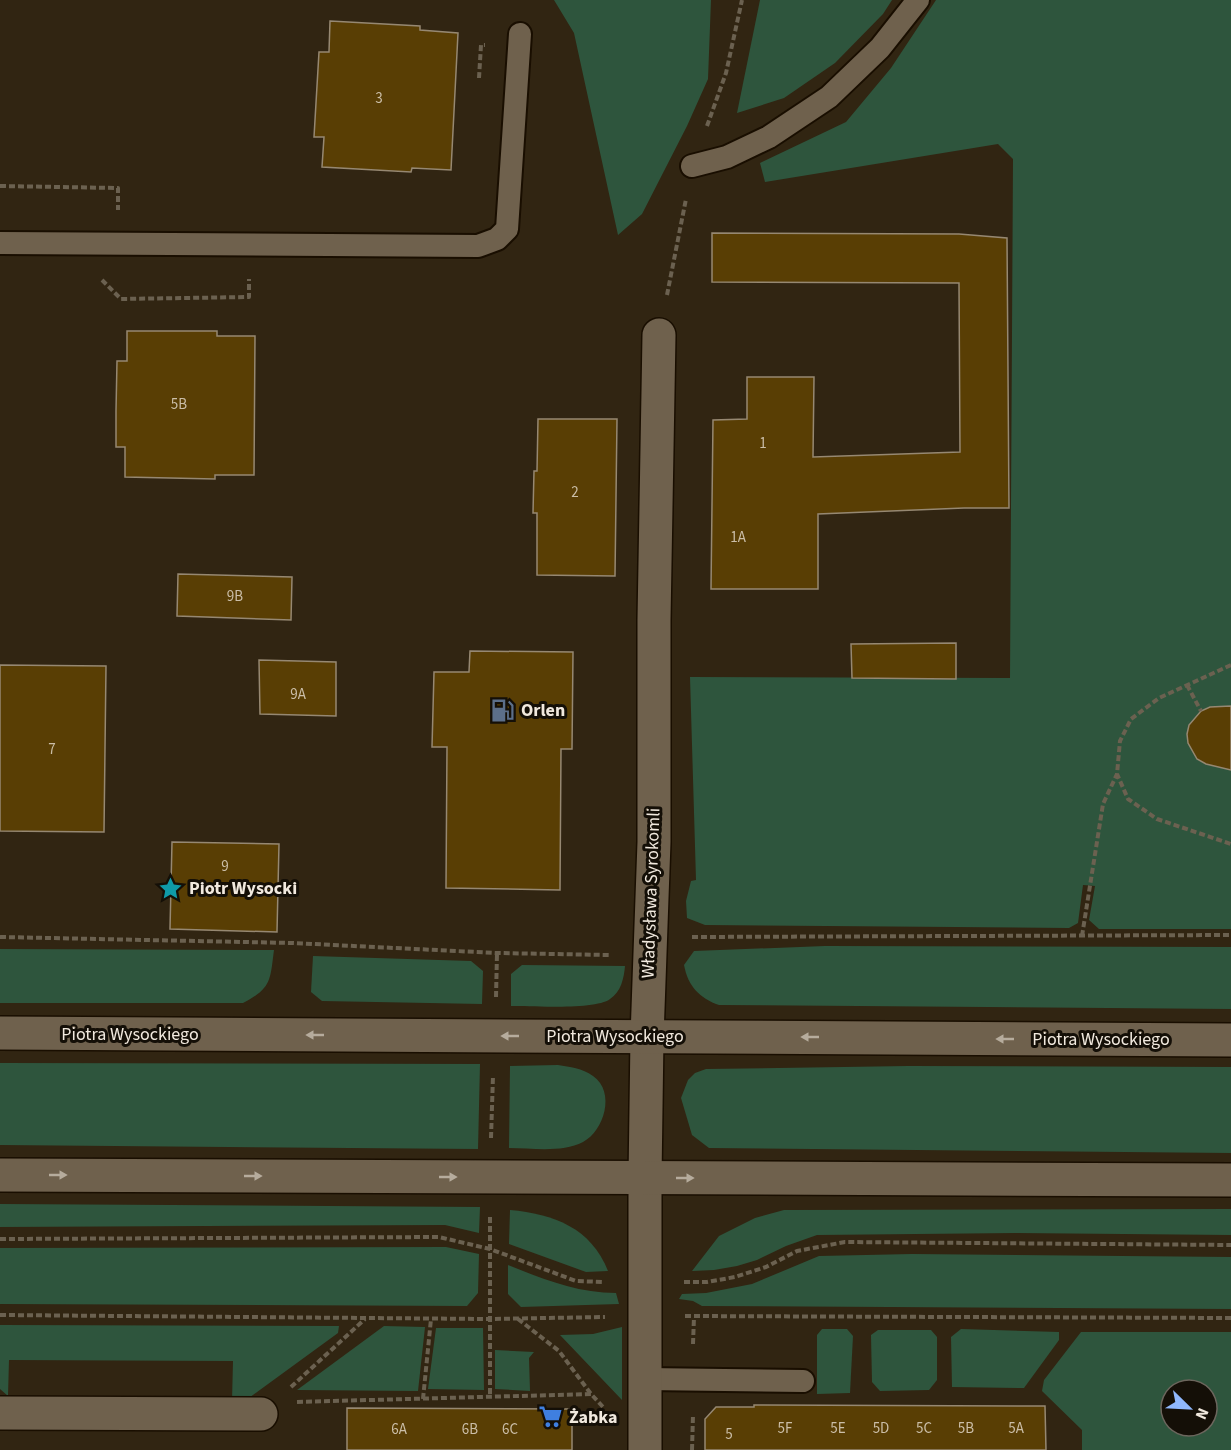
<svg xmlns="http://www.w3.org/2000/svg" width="1231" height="1450" font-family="'Source Sans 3',sans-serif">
	<rect width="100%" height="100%" fill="#312512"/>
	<g fill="#2e553d" fill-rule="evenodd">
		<path d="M554,0H711L708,79L687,126L642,214L618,235L574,33Z"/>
		<path d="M760,0H892L883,14L835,63L784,98L737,113Z"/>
		<path d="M936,0H1231V929H1099L1089,920L1095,886L1083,885L1078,923L1069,928L705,925L687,918L686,901L691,881L696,880L690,677L1010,678L1013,159L998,144L765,182L760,163L846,122L891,68Z"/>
		<path d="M825,946L1231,947V1009L719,1005C699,998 688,986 684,965L694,951Z"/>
		<path d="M0,949L274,950C270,980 272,988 243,1003H0Z"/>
		<path d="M313,956L471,961L483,971L482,1004L322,1001L311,992Z"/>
		<path d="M522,965L625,966C624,978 621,992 610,999C596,1010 532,1006 511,1006V974Z"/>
		<path d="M0,1063L480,1064L478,1149L0,1145Z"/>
		<path d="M558,1065C570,1067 582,1068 593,1076C616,1092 604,1131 583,1142C562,1153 532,1148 509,1148L510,1066Z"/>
		<path d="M908,1066L1231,1067V1153L709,1148L692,1135L681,1098L688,1080L695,1073L706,1069Z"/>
		<path d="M0,1204L480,1207L479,1233L445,1225L0,1227Z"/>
		<path d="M1231,1209V1235L1016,1233L817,1235L786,1246L757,1260L737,1266L714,1270L692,1271L719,1236L755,1218L784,1210Z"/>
		<path d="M510,1210C554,1214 591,1228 608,1271L586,1272L509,1244Z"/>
		<path d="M446,1247L479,1254L478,1293L467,1306L0,1304V1248Z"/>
		<path d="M912,1254L1231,1257V1309L702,1306L693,1301L679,1299L682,1294L706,1293L752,1284L819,1256Z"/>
		<path d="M508,1265C543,1279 577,1293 616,1293L619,1304L521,1307L508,1294Z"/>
		<path d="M0,1325L339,1326L338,1333L246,1400L232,1401L233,1361L9,1360L8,1396L0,1389Z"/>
		<path d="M384,1326L425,1327L418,1391L297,1390Z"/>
		<path d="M622,1327V1400L560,1335L593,1334Z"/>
		<path d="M436,1328H483L484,1390L428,1389Z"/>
		<path d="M822,1329H847L853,1336L850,1393L817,1394V1335Z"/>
		<path d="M961,1329L1059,1332V1340L1024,1388L952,1387L951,1337Z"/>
		<path d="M878,1330H931L937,1337V1380L929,1390L880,1391L872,1382L871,1335Z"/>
		<path d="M1081,1332H1231V1450H1082V1430L1042,1391L1044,1380ZM1171,1390H1207V1426H1171Z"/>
		<path d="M495,1350L534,1352L529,1358L530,1391L495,1389Z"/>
	</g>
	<g fill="#593e04" stroke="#968872" stroke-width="1.5">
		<path d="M330,21L420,26V30L458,33L451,170L412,168L411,172L322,167L324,137H314L319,52H329Z"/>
		<path d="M712,233L959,234L1007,238L1009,508H964L818,514V589H711L713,420L747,419V377H814L813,457L960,452L959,283L712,282Z"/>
		<path d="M127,331H217V336H255L254,475H215V479L125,477V447H116V411L117,361H127Z"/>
		<path d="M538,419H617L615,576L537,575V513H533L534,471H537Z"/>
		<path d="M178,574L292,577L291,620L177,616Z"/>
		<path d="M956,643V679L852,678L851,644Z"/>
		<path d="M470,651L573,652L572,749H561L560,890L446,888L447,747H432L434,672H469Z"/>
		<path d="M259,660L336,662V716L260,714Z"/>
		<path d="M0,665L106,666L104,832L0,831Z"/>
		<path d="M1231,706V770L1206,764L1197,759L1188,743L1187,734L1189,725L1201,711L1210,707Z"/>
		<path d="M172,842L279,844L277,932L170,929Z"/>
		<path d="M754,1405L1045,1406L1046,1450H705V1419L716,1407H754Z"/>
		<path d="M347,1408L572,1409V1450H347Z"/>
	</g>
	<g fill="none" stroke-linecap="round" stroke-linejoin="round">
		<defs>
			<g id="service">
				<path d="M692,166L727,157L769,137L829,97L880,48L918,0"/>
				<path d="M0,243L478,246L497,239L507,229L520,34"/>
				<path d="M645,1379L803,1381"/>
			</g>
			<g id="minor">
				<path d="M0,1413L261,1414"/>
				<path d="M645,1450V1178L647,1037L654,842V620L659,335"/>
			</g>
			<g id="secondary">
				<path d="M0,1033L1231,1040"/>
				<path d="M0,1175L1231,1180"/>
			</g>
		</defs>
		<use href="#service" stroke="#190e00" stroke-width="26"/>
		<use href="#minor" stroke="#190e00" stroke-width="36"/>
		<use href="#secondary" stroke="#190e00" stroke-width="36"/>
		<g stroke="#6b6150" stroke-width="4" stroke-dasharray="6 3" stroke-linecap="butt">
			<path d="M479,78L481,45H485"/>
			<path d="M707,126L726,73L742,0"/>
			<path d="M0,186L118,188V210"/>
			<path d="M102,280L121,299L249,297V279"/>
			<path d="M667,295L686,199"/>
			<path d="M1231,665L1159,698L1131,719L1120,741L1117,774L1128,799L1157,819L1231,844"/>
			<path d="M1187,685L1201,711"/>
			<path d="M1082,936L1103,804L1117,774"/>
			<path d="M0,937L293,943L497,953L609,955"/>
			<path d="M692,937L1231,935"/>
			<path d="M496,997L497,953"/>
			<path d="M491,1138L493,1076"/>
			<path d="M490,1217V1397"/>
			<path d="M0,1239L439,1237L490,1249L576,1281L604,1282"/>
			<path d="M684,1282H707L735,1277L766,1267L797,1251L845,1242L1231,1245"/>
			<path d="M0,1315L489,1319L605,1317"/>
			<path d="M685,1316L1231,1318"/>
			<path d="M518,1319L559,1351L591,1394L604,1408"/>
			<path d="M693,1344L694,1317"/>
			<path d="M291,1387L365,1319"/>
			<path d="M423,1399L431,1319"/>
			<path d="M297,1402L591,1394"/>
			<path d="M692,1450L693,1415"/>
		</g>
		<use href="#service" stroke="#6f614d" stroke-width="22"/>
		<use href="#minor" stroke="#6f614d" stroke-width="33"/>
		<use href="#secondary" stroke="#6f614d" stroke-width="33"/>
	</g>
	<defs><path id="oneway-solid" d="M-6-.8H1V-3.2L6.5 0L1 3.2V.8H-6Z" transform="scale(1.5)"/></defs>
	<g fill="#b6ac9d">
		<use href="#oneway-solid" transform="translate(315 1035) rotate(-180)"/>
		<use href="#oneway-solid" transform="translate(510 1036) rotate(-180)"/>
		<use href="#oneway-solid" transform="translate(810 1037) rotate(-180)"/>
		<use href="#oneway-solid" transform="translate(1005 1039) rotate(-180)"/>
		<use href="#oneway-solid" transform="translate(58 1175)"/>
		<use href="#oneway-solid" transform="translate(253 1176)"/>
		<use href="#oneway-solid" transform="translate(448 1177)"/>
		<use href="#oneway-solid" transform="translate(685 1178)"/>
	</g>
	<defs>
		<symbol id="fuel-bare" viewBox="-9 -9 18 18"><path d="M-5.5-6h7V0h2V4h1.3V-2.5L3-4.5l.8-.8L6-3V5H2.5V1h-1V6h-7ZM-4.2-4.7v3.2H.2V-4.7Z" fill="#5c6f8a" stroke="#140f07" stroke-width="2.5" paint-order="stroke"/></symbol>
		<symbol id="sight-bare" viewBox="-9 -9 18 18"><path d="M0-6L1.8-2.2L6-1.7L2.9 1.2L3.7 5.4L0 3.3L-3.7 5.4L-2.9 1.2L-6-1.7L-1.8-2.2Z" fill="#0f9aa8" stroke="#140f07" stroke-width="2.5" paint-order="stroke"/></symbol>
		<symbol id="supermarket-bare" viewBox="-9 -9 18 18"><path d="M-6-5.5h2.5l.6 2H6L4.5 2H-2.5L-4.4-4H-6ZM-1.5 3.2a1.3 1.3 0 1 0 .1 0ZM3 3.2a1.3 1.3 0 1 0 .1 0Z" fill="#3f7fe0" stroke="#140f07" stroke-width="2.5" paint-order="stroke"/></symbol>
	</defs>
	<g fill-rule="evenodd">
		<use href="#fuel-bare" x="486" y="694" width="33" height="33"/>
		<use href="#sight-bare" x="154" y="872" width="33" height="33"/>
		<use href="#supermarket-bare" x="534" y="1400" width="33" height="33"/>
	</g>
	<g text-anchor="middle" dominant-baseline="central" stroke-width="6" stroke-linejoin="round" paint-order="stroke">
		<g font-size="15" fill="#cbbea8">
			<text x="379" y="98">3</text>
			<text x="179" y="404">5B</text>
			<text x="763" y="443">1</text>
			<text x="575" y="492">2</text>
			<text x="738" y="537">1A</text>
			<text x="235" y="596">9B</text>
			<text x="298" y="694">9A</text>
			<text x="52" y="749">7</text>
			<text x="225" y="866">9</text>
			<text x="785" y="1428">5F</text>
			<text x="838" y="1428">5E</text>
			<text x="881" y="1428">5D</text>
			<text x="924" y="1428">5C</text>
			<text x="966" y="1428">5B</text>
			<text x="1016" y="1428">5A</text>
			<text x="399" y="1429">6A</text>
			<text x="470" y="1429">6B</text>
			<text x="510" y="1429">6C</text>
			<text x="729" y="1434">5</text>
		</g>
		<g font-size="18" font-weight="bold" fill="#f1e9de" stroke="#140f07" text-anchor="start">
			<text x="521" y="710">Orlen</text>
			<text x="189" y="888">Piotr Wysocki</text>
			<text x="569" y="1417">Żabka</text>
		</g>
		<g font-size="18" fill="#f1e9de" stroke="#140f07">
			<text transform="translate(651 893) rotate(-88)">Władysława Syrokomli</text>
			<text x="130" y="1034">Piotra Wysockiego</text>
			<text x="615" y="1036">Piotra Wysockiego</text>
			<text x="1101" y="1039">Piotra Wysockiego</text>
		</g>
	</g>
	<g transform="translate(1189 1408) rotate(114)"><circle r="28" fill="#140f07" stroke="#6c665d" stroke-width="1.5"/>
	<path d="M0-4.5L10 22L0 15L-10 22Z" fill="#90b8fd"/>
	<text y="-9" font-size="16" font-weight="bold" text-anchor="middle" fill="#f1e9de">N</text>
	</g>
</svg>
